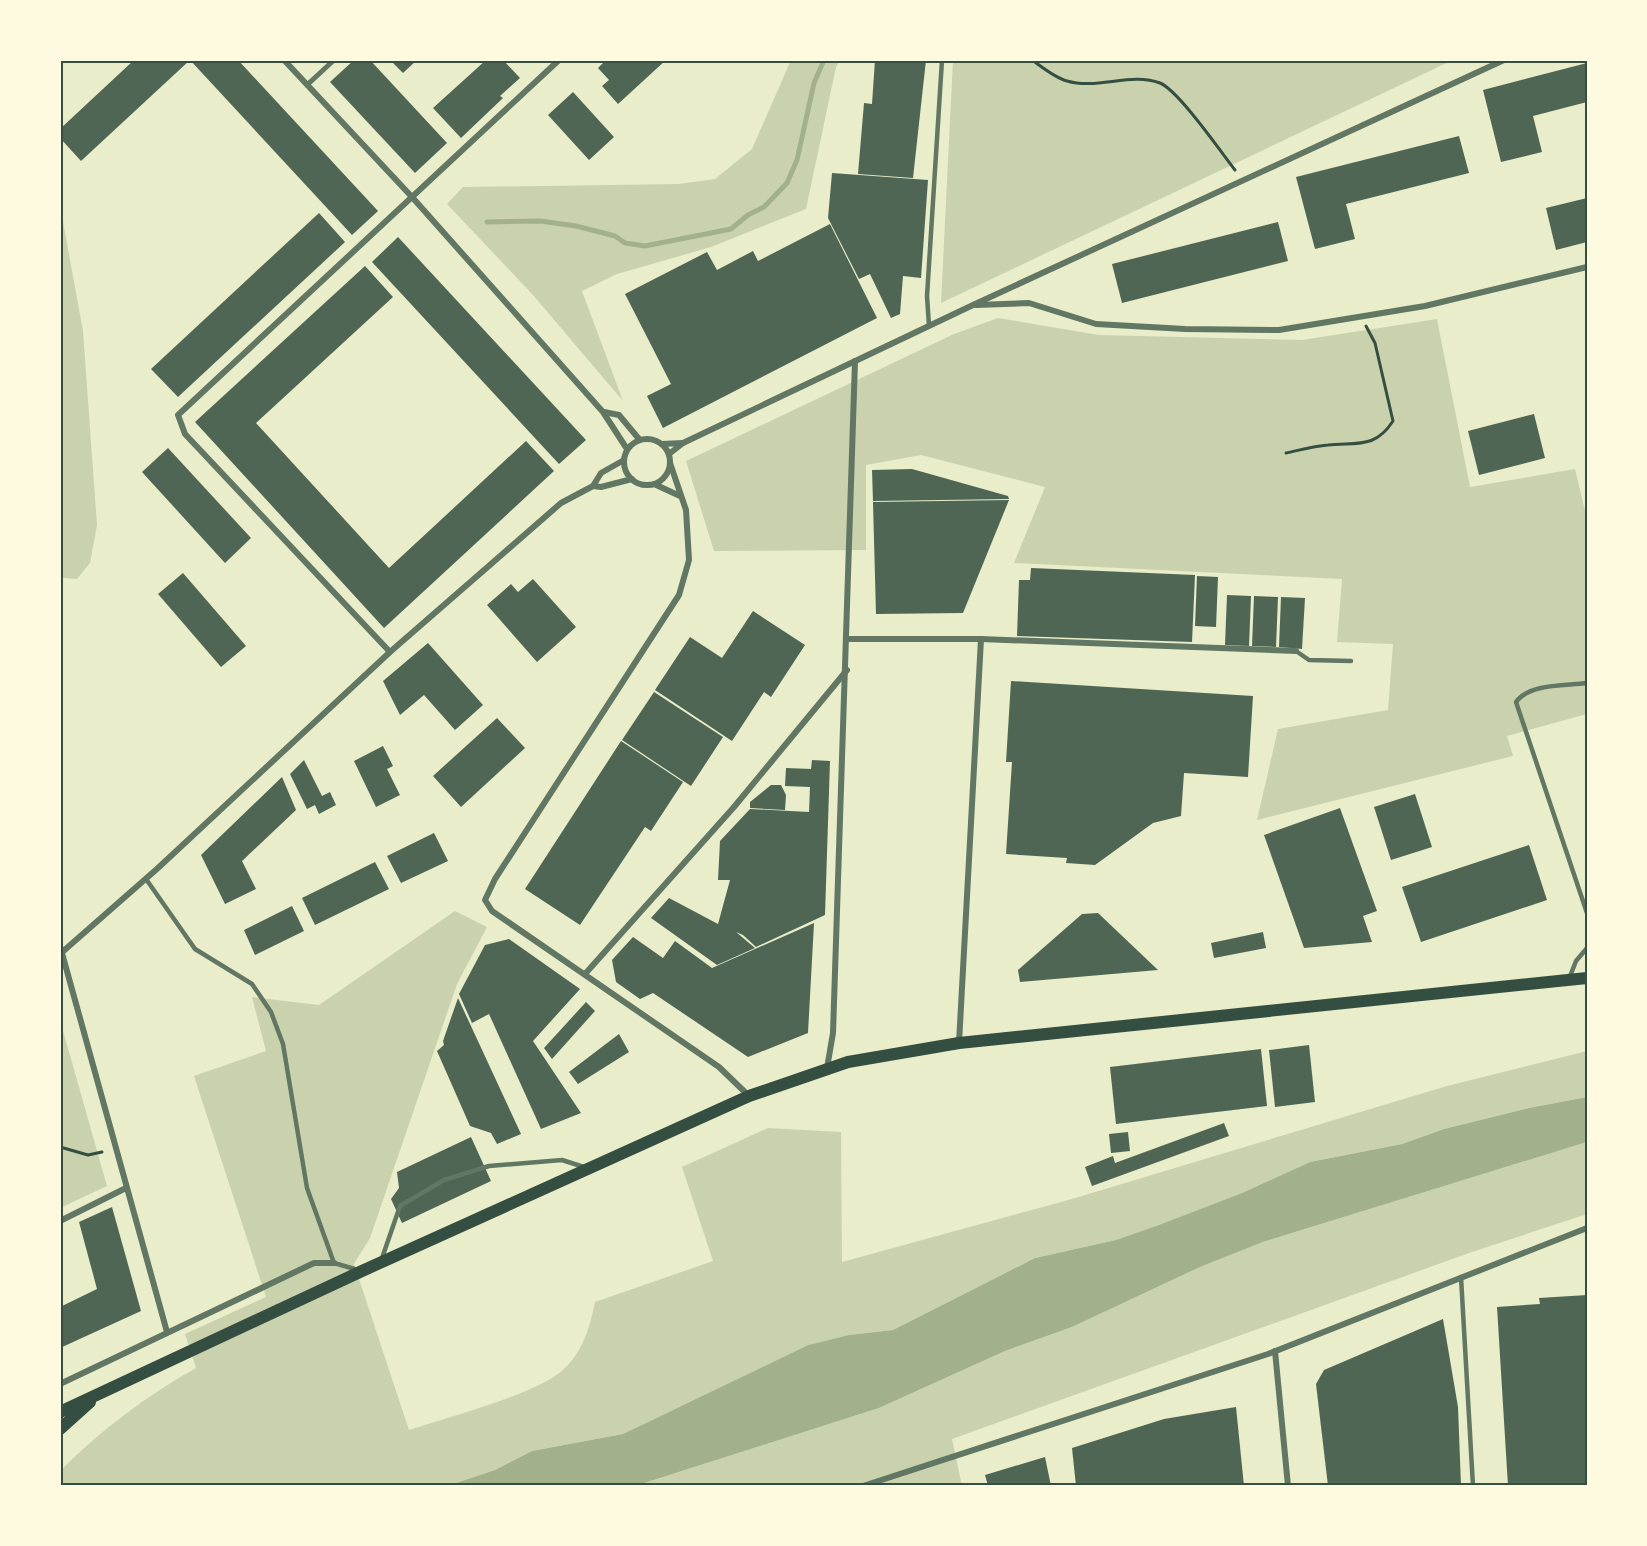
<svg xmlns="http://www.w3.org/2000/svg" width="1647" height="1546" font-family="Signika,sans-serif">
	<rect width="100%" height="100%" fill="#e9edc9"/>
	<g fill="#cad2ad">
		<path d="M791,60H840L836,67L806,209L711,247L617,274L582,291L623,401L533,295L447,204L463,187L679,184L715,179L752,149Z"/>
		<path d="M953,60H1453L941,303Z"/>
		<path d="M60,205L83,331L97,525L90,563L77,579L63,578L60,570Z"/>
		<path d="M998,318L1099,335L1302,340L1437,319L1470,487L1575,469L1587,519V714L1507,736L1513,756L1257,820L1278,729L1388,710L1393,644L1337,642L1342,579L1014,563L1045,487L921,455L866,465V550L714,551L686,461L954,334Z"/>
		<path d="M455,911L487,927L457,984L370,1238L354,1264L409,1430C445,1418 540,1393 564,1369C583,1351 590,1327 595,1302L713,1261L682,1167L768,1128L841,1132L842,1262L1072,1199L1447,1086L1587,1051V1097L1529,1108L1444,1129L1402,1144L1310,1162L1242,1193L1160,1225L1116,1240L1035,1258L893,1330L849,1335L808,1345L623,1434L532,1451L495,1470L447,1486H60V1471C101,1430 146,1396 196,1368L185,1334L266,1297L194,1076L266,1051L252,997L319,1005Z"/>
		<path d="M60,1020L107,1186L60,1208Z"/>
		<path d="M1587,1142V1214L1472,1252L952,1439L962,1486H635L879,1408L1005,1351L1072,1327L1200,1267L1263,1242Z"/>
	</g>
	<path fill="#a3b18a" d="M1587,1097V1142L1263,1242L1200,1267L1072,1327L1005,1351L879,1408L635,1486H447L495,1470L532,1451L623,1434L808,1345L849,1335L893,1330L1035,1258L1116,1240L1159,1225L1242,1193L1310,1162L1402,1144L1444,1129L1529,1108Z"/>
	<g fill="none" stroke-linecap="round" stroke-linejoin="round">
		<path stroke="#a3b18a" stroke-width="5" d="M487,222L540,221L576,226L615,236L625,243L645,246L731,229L748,215L764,207L787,183L797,160L814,83L824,60"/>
	</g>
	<g fill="#4f6655">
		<path d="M134,60H190L81,161L60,138V129Z"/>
		<path d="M190,60H238L378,211L352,235Z"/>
		<path d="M354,60H370L447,143L415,173L330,82Z"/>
		<path d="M390,60H417L403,73Z"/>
		<path d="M486,60H503L520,78L500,96L503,98L461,138L433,108Z"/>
		<path d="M606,60H666L618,104L602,86L609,80L598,68Z"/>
		<path d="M875,60H926L913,178L858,174L864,103L872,104Z"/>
		<path d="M1587,63V102L1533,116L1542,152L1501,162L1483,90Z"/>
		<path d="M573,92L614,137L589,160L548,115Z"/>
		<path d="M1459,136L1469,173L1346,204L1355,239L1315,249L1296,177Z"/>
		<path d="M832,173L928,180L921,278L903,276L900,314L891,318L870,274L859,279L828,218Z"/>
		<path d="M1587,198V242L1556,250L1546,208Z"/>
		<path d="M319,213L345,242L178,397L151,369Z"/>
		<path d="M1278,222L1288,261L1122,303L1112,264Z"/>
		<path d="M830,224L877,318L663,428L647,396L671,384L625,294L707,252L717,270L753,251L758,261Z"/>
		<path d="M398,237L586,440L559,464L372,262Z"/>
		<path d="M365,266L393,297L256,423L389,568L526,441L554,471L384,628L195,422Z"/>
		<path d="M1534,414L1545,458L1479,475L1468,431Z"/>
		<path d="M168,448L251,538L225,563L142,472Z"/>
		<path d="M912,469L1008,496L1009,499L873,501L872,470Z"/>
		<path d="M1009,500L963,613L876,614L873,502Z"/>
		<path d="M1031,568L1195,575L1192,642L1017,636L1019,580H1030Z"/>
		<path d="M183,573L246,646L221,667L158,594Z"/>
		<path d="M1197,576L1218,577L1216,627L1195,626Z"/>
		<path d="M533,579L576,627L537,662L487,605L511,584L518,592Z"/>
		<path d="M1227,595L1251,596L1249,646L1225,645Z"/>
		<path d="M1254,596L1278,597L1276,647L1252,646Z"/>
		<path d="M1281,597L1305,598L1302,649L1279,647Z"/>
		<path d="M753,611L805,645L771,697L764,692L732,741L655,690L690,637L722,658Z"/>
		<path d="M428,643L483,705L455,730L424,695L400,715L383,681Z"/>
		<path d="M1011,681L1253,696L1248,777L1184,773L1181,816L1153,823L1095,865L1066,863L1067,858L1006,854L1012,762H1006Z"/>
		<path d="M654,692L723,737L691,786L622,740Z"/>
		<path d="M497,718L525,748L461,807L433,776Z"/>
		<path d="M621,741L683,782L651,831L645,827L580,925L525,889Z"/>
		<path d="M383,746L393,766L387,769L400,795L376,807L354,761Z"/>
		<path d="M304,760L322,796L330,792L336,805L319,814L315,805L307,809L290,774Z"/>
		<path d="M812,760L830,761L825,915L756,947L743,935L736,932L755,948L717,965L651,918L669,898L718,924L730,880H718L720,841L750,809L809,812L810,787L785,786L786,768L811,769Z"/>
		<path d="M282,777L296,810L242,861L256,889L225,904L201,855Z"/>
		<path d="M771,785H781L786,795L785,810L750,808V802Z"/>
		<path d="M1415,794L1432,847L1391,860L1374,807Z"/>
		<path d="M1340,808L1377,911L1363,916L1372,942L1304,948L1264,835Z"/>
		<path d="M434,833L448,861L401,883L387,856Z"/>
		<path d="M1529,845L1547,900L1421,942L1402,887Z"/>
		<path d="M375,862L389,889L315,925L302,898Z"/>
		<path d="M292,906L304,931L255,955L244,930Z"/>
		<path d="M1098,913L1158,970L1020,982L1018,970L1082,914Z"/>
		<path d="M814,923L808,1033L748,1057L653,993L640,999L616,982L612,960L633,937L663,958L675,941L712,968Z"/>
		<path d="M1263,932L1266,948L1214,958L1211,943Z"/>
		<path d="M509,939L580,989L533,1041L581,1113L541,1129L489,1014L472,1023L459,994L485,945Z"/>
		<path d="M458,998L521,1134L497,1144L491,1133L470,1126L437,1051L444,1045L443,1041Z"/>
		<path d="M586,1002L595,1011L552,1059L544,1048Z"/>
		<path d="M619,1034L629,1052L578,1084L569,1072Z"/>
		<path d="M1309,1045L1315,1102L1275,1107L1269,1050Z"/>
		<path d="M1261,1049L1267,1106L1116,1124L1110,1067Z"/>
		<path d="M1224,1123L1229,1136L1092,1186L1085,1167L1113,1156L1115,1163Z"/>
		<path d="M1128,1132L1130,1151L1111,1153L1109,1134Z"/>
		<path d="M471,1137L491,1181L402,1223L391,1199L399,1188L397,1172Z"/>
		<path d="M112,1207L141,1311L60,1348V1307L97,1289L79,1222Z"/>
		<path d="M1587,1295V1486H1508L1497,1307L1540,1304L1539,1298Z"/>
		<path d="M1443,1319L1458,1407L1461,1486H1328L1316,1384L1324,1370Z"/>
		<path d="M1236,1407L1244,1486H1076L1072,1448L1164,1419Z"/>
		<path d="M1045,1457L1051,1486H988L985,1475Z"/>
	</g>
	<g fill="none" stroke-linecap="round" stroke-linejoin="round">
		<g stroke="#344e41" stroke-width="3">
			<path d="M1032,60C1042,67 1055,78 1067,81C1097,90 1131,72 1160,83C1178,90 1221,152 1235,170"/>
			<path d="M1286,453C1300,450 1314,446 1328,445C1357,442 1375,449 1393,421L1375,343L1366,326"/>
			<path d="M60,1147L88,1155L102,1152"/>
		</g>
		<g stroke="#617663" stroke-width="4.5">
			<path d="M929,326L927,296L942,60"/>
			<path d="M1296,651L1309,660L1351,661"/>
			<path d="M1587,683C1565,686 1530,683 1516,702L1587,913"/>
			<path d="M146,879L195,949L252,984L271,1012L283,1044L307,1188L334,1263L358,1270"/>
			<path d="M1569,979L1576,961L1587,948"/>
			<path d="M381,1261L400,1206L444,1180L489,1166L562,1160L584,1167"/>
			<path d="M1461,1277L1473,1486"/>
		</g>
		<path stroke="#617663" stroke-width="5" d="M307,85L334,60"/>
		<g stroke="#617663" stroke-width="6">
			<path d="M284,60L412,197L603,412L627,449"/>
			<path d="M976,305L1029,303L1096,324L1185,329L1279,330L1425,306L1587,267"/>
			<path d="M604,412L619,415L639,439"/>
			<circle cx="647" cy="462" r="23"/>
			<path d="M662,444L683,443"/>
			<path d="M669,454L683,443L973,305L1504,60"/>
			<path d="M670,463L686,510L689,560L679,595L495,879L485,900L492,911L719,1067L749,1096"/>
			<path d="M654,484L680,496"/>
			<path d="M593,486L601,487L632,479"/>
			<path d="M848,639H981L1296,651"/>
			<path d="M390,652L185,434L178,415L559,60"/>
			<path d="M60,946L167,1332"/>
			<path d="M60,954L158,868L390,652L561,503L593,486L601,473L624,460"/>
			<path d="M585,974L734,807L847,670"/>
			<path d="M959,1043L981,639"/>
			<path d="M827,1068L833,1033L855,361"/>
			<path d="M60,1221L126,1188"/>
			<path d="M1275,1351L1288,1486"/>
			<path d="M60,1384L314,1263H334"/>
			<path d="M863,1486L1268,1354L1587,1228"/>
		</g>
		<g stroke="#344e41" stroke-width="12">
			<path d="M60,1412L362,1271L749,1096L848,1062L959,1043L1587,978"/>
			<path d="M60,1429L90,1402"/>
		</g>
	</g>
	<rect width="1647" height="1546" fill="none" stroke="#fefae0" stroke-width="123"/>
	<rect x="62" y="62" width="1524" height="1422" fill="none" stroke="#344e41" stroke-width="2"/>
</svg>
